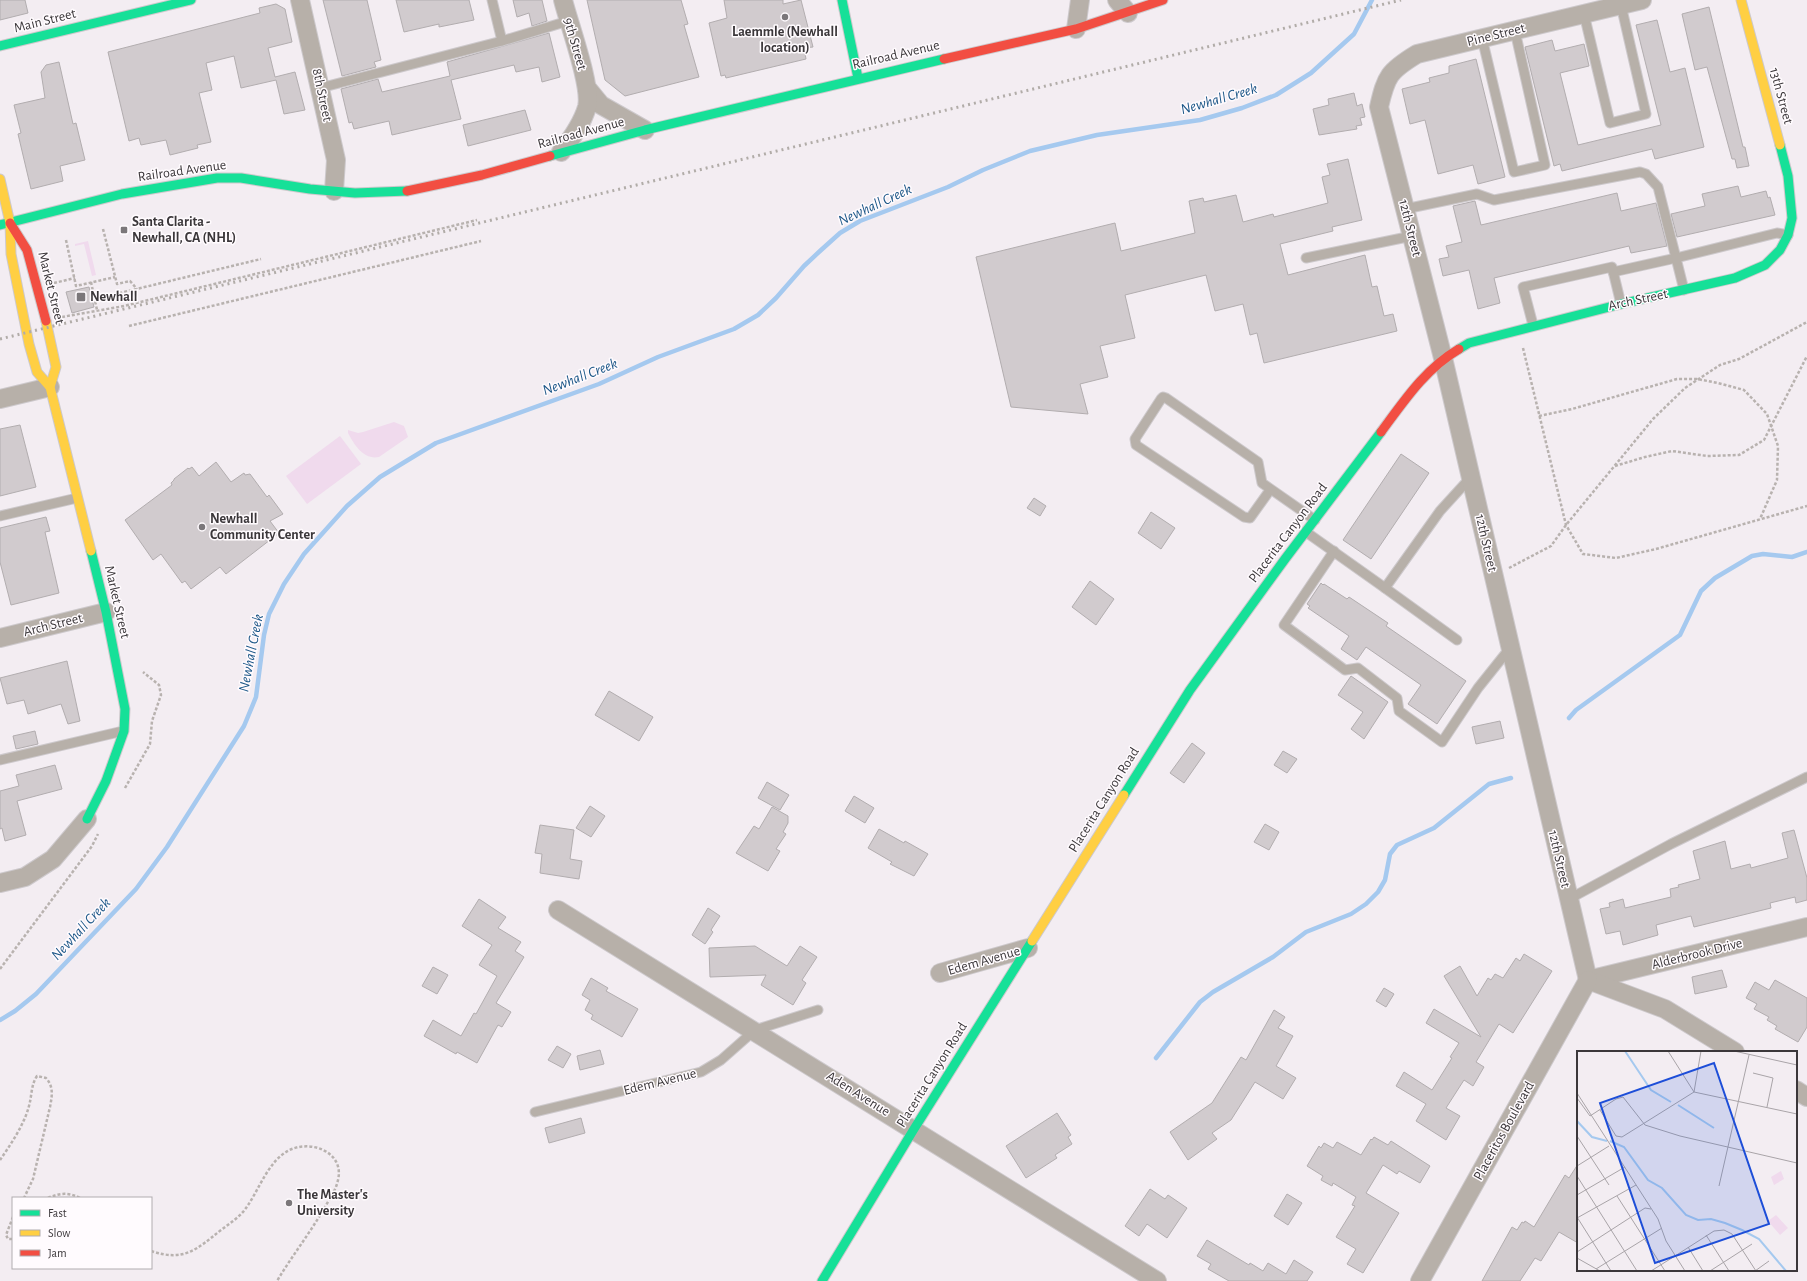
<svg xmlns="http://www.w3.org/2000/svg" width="1807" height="1281" font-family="'Alegreya Sans',sans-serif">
	<rect width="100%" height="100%" fill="#f3edf2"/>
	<g fill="#f0daed">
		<path d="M88,241L96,275L92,276L84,244L75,246V244Z"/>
		<path d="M394,422L404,426L408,437L379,457C364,460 355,446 348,433V430L358,433L363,432Z"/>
		<path d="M340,436L361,464L307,504L286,476Z"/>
	</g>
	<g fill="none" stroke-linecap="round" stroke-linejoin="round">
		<g stroke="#a5c9ef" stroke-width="4.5">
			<path d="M1569,718L1576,710L1680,635L1701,591L1715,578L1752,556L1763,554L1792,557L1807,552"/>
			<path d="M0,1020L15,1011L36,994L136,889L167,847L244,726L256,697L264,635L269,614L284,584L304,554L347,506L380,477L436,443L599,384L658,357L734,329L758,315L776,298L804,266L820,251L840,233L860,221L948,187L983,170L1030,151L1097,135L1200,120L1242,108L1276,95L1311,73L1354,34L1372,0"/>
			<path d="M1156,1058L1200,1002L1213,992L1273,957L1306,932L1351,914L1366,904L1378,892L1385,880L1390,854L1397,845L1434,828L1489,784L1511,778"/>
		</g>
	</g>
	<g fill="#d1cbce" stroke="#b2adaf">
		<path d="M0,0H25L28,13L0,20Z"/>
		<path d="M323,0H367L381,60L374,62L376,67L342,76Z"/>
		<path d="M396,0H469L474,20L439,27V24L404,32Z"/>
		<path d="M513,0H542L547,21L532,26L529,13L517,17Z"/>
		<path d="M587,0H681L688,24L684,25L699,77L625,96L605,80Z"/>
		<path d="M724,0H783V4L801,0L813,47L804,48L806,59L726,78L725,75L721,76L709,23L727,18Z"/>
		<path d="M276,4L285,9L292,42L268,48L275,77L295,72L305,110L284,114L276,80L241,88L234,56L206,63L212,90L199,93L211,142L197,145L198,148L170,155L166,140L141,145L139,138L129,141L108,52L260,13L259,8Z"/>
		<path d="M1709,7L1743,147H1745L1749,166L1737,168L1735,159H1732L1707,67L1695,70L1682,14Z"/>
		<path d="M1657,20L1670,72L1685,68L1704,147L1655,159L1652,149L1562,171L1560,164L1554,166L1525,47L1552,40L1555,51L1584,44L1589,66L1560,73L1578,145L1661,125L1636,25Z"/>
		<path d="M549,33L560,77L542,82L539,67L516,72L514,65L451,80L461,119L392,135L389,121L354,129L352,122L349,123L341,89L378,79L382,92L450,76L447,62Z"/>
		<path d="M1476,59L1505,177L1478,184L1473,165L1438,174L1425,120L1410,124L1402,89L1430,82L1429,78L1449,73V66Z"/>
		<path d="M59,62L73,124L76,123L85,160L60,166L63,181L31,189L18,134L21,133L14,105L45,98L41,72L46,65Z"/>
		<path d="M1354,93L1357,106L1362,104L1365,117L1360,118L1362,125L1356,126L1357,129L1319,135L1313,109L1329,105L1328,99Z"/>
		<path d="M525,110L531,130L468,146L463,125Z"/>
		<path d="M1348,159L1362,220L1332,227L1333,231L1280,244L1288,275L1365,255L1372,287L1377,286L1384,316L1393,314L1397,331L1264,363L1257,333L1250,335L1243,304L1215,311L1206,275L1125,295L1135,338L1100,346L1108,377L1080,384L1088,414L1011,407L976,257L1115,223L1121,251L1195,233L1189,201L1203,198L1204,202L1236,195L1243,222L1273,214L1274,217L1328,203L1322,177L1330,175L1327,164Z"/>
		<path d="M1738,186L1741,197L1766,191L1768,198L1770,197L1775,215L1677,237L1671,214L1705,206L1702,194Z"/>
		<path d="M1617,193L1621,211L1656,203L1667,246L1631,253L1629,246L1494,278L1500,303L1478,309L1469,270L1443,276L1439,259L1449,257L1446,246L1462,242L1453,206L1475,201L1481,225Z"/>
		<path d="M89,287L94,307L72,313L66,292Z"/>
		<path d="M20,425L36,487L0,496V429Z"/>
		<path d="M1401,454L1429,473L1371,559L1343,540Z"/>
		<path d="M216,462L231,482L244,473L245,475L250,474L267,497L269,495L283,514L270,521L279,533L226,574L220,567L191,589L185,581L182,583L161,554L153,560L125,520L172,485L171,483L174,480V479L188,468L189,469L192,467L199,476Z"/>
		<path d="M1034,498L1046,506L1040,516L1027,508Z"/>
		<path d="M1151,512L1175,528L1161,549L1138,533Z"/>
		<path d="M46,517L50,531L45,532L59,593L11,605L0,562V528Z"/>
		<path d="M1090,581L1114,599L1096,625L1072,607Z"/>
		<path d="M1321,583L1323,585L1324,584L1347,599L1349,597L1388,623L1386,626L1466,681L1437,724L1408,704L1421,685L1366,647L1357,660L1341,649L1349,636L1308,608L1310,606L1307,604Z"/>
		<path d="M67,661L80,721L68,724L61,704L28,714L24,700L7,704L0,678Z"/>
		<path d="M1351,676L1388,702L1364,739L1351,729L1363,712L1338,695Z"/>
		<path d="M609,691L653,717L639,741L595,715Z"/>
		<path d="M1500,721L1504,738L1476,744L1472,727Z"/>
		<path d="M35,731L38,744L16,749L13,736Z"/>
		<path d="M1192,743L1205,753L1184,783L1170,773Z"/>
		<path d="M1283,751L1297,759L1287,773L1274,765Z"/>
		<path d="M55,765L62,789L17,801L26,835L5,841L2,828L0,829V791L19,786L16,775Z"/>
		<path d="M767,782L789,795L780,810L758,798Z"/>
		<path d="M854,796L874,808L865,823L845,811Z"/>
		<path d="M590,806L605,816L591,837L576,828Z"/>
		<path d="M772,807L788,816V823L783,832L786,834L776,849L780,851L768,871L736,853L754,826L759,829Z"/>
		<path d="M1265,824L1279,832L1269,850L1254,842Z"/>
		<path d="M540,825L574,830L570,859L582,861L579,879L540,873L542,854L535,853Z"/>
		<path d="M879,829L904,843L905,841L928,854L914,876L890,864L892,862L868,848Z"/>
		<path d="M1794,830L1807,878V900L1796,903L1795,897L1770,903L1771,908L1694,927L1691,916L1656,925L1658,935L1623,945L1620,931L1606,934L1600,909L1610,907L1609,903L1623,899L1625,908L1671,897L1670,889L1679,887L1678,885L1700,879L1693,851L1725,841L1731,869L1750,864L1751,868L1788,858L1782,833Z"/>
		<path d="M479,899L506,917L498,928L521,942L515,951L524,957L496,1003L511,1012L502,1027L498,1025L477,1063L457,1052L456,1054L424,1036L433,1020L461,1036L474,1013L476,1014L497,976L479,965L492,945L462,926Z"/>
		<path d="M708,908L720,916L711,930L713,932L705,944L692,935Z"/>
		<path d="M755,946L787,966L800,946L817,957L802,980L806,983L793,1005L761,985L766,975L710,977L709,948Z"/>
		<path d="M1524,954L1552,971L1513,1033L1499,1024L1476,1062L1484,1067L1473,1086L1464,1080L1446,1108L1460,1116L1446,1140L1416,1121L1426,1104L1396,1086L1404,1072L1432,1090L1452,1058L1450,1057L1459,1043L1426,1023L1434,1009L1481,1037L1444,976L1460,966L1477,996L1488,978L1491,980L1495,974L1503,978L1516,958L1520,961Z"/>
		<path d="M433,967L448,975L437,994L422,986Z"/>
		<path d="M1722,970L1727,987L1695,994L1692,977Z"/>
		<path d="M591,978L608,988L606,991L638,1009L622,1037L591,1019L593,1015L585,1010L590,1000L582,995Z"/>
		<path d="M1775,980L1807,998V1027L1798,1042L1775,1029L1777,1026L1767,1020L1769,1017L1754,1009L1757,1004L1746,998L1755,982L1769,990Z"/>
		<path d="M1384,988L1394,994L1386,1007L1376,1001Z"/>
		<path d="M1274,1010L1285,1017L1278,1028L1293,1036L1276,1066L1296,1078L1283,1099L1255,1082L1231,1120L1212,1133L1217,1139L1188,1160L1170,1132L1212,1103L1241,1057L1246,1060Z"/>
		<path d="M557,1046L571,1054L563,1068L548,1060Z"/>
		<path d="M600,1050L604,1064L580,1070L577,1056Z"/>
		<path d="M1057,1113L1071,1135L1068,1137L1072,1144L1055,1155L1057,1158L1026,1178L1006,1146Z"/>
		<path d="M581,1118L585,1133L549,1143L545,1128Z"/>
		<path d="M1374,1137L1388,1145L1391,1141L1430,1166L1420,1183L1399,1171L1397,1174L1383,1165L1366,1193L1399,1213L1363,1273L1347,1264L1356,1249L1336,1237L1355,1206L1352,1205L1356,1197L1333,1183L1332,1186L1321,1180L1323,1176L1307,1166L1319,1146L1321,1148L1324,1143L1333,1148L1337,1142L1361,1155L1371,1139L1372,1140Z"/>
		<path d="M1578,1164V1243L1559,1232L1541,1261L1535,1258L1520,1281H1482L1512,1227L1517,1230L1522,1222L1524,1223L1525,1221L1534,1227L1565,1175L1569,1178Z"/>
		<path d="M1150,1189L1165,1199L1168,1195L1187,1208L1167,1238L1147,1224L1139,1236L1125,1226Z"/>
		<path d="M1287,1194L1302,1203L1288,1225L1274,1216Z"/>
		<path d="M1207,1240L1249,1265L1250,1263L1263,1271L1268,1263L1286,1274L1294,1260L1313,1272L1307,1281H1229L1208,1269L1211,1264L1197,1256Z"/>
	</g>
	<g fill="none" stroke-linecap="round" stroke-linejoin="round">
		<defs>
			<g id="lane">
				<path d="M492,0L502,41"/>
				<path d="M1584,14L1610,123L1646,114L1621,5"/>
				<path d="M1482,38L1514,172L1545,165L1515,31"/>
				<path d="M320,88L502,41L568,21"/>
				<path d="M1405,209L1477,194L1494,200L1640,172L1646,174L1658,187L1676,258L1613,272"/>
				<path d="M1306,258L1412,236"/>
				<path d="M1684,290L1676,258L1777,233L1788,235"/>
				<path d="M1533,325L1523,287L1612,267L1621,304"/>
				<path d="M1270,490L1250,518L1244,517L1136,445L1135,439L1161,399L1163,397L1166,398L1258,462L1262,483L1315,520"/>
				<path d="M0,516L77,498"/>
				<path d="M1306,532L1385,588"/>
				<path d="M1334,551L1284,625L1345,670L1358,668L1397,698L1399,711L1442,742L1478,688L1510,648"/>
				<path d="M1457,640L1385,588L1440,511L1471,477"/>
				<path d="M0,760L123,731"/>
				<path d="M1569,899L1671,844L1807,777"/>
				<path d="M535,1112L701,1072L721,1060L755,1030L818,1010"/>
			</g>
			<g id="street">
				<path d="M300,0L336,160L334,191"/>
				<path d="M1117,0L1128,13"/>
				<path d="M1076,29L1080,0"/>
				<path d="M587,88L601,105L645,130"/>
				<path d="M561,152C572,138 582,124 587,107C592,87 569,24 563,0"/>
				<path d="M0,399L50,387"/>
				<path d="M0,638L106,612"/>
				<path d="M0,883L25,877L53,859L87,819"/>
				<path d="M558,910L1157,1281"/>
				<path d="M940,973L1028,948"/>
				<path d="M1588,980L1443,358L1379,107C1386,76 1389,71 1417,54L1642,0"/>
				<path d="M1588,980L1807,927"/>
				<path d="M1588,980L1665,1009L1735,1052"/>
				<path d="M1796,1090L1807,1097"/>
				<path d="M1420,1281L1588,980"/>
			</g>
			<g id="fast">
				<path d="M842,0L858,78"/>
				<path d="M0,46L191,0"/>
				<path d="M550,156L645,130L944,59"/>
				<path d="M0,225L122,194L217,178H241L310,189L355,193L407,191"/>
				<path d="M1459,349L1469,343L1621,304L1735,278L1765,265L1780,250L1788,235L1792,218L1788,176L1780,145"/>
				<path d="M1124,795L1190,690L1285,559L1381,432"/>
				<path d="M87,819L106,781L124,731L125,709L106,612L91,551"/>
				<path d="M822,1281L914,1129L1032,941"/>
			</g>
			<g id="slow">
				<path d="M1741,0L1780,145"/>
				<path d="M0,179L10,223L11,254L29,344L37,372L50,387"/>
				<path d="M46,321L56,367L50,387L91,551"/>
				<path d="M1032,941L1124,795"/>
			</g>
			<g id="jam">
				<path d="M944,59L1076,29L1163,0"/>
				<path d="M407,191L482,175L550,156"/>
				<path d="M10,223L27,250L46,321"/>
				<path d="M1381,432C1404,401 1425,369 1459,349"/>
			</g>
		</defs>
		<use href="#lane" stroke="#cdc9cc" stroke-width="11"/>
		<use href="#street" stroke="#cdc9cc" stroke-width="20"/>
		<use href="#fast" stroke="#cdc9cc" stroke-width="11"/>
		<use href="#slow" stroke="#cdc9cc" stroke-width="11"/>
		<use href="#jam" stroke="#cdc9cc" stroke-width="11"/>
		<g stroke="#b8b2af" stroke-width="2.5" stroke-dasharray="3 2" stroke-linecap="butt">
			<path d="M103,229L117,284L130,281L137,289"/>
			<path d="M66,240L76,286L115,277"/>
			<path d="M91,282L97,310"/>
			<path d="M54,283L75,278"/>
			<path d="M95,299L261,259"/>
			<path d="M62,317L124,306L477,220"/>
			<path d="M129,326L481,241"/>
			<path d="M1523,348L1566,525L1583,554L1616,558L1656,549L1807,506"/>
			<path d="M1539,416L1572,409L1677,379H1697L1718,383L1744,390L1767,414L1778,446L1777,480L1760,519"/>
			<path d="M1615,466L1645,457L1672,451L1707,456L1739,455L1764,440L1807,356"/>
			<path d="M1509,568L1551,546L1566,525L1653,419L1685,388L1720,365L1739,359L1807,322"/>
			<path d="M125,788L150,744L152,721L161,695L159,685L143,672"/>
			<path d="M0,969L92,846L98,834"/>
			<path d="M0,1160C11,1144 24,1125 29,1106C32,1095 31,1085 37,1076L46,1078C54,1087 52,1096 50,1107L33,1179L24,1198"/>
			<path d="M48,1198C59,1193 69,1192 80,1198"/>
			<path d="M13,1217L6,1235L8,1239H13"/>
			<path d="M151,1251C184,1262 196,1250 221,1230C230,1223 240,1217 246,1208C259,1190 267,1164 286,1152C308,1138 345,1151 338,1180C336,1190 330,1198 325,1207C310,1233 292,1256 277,1281"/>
		</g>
		<use href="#lane" stroke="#b7b0a9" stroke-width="9"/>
		<use href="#street" stroke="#b7b0a9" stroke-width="18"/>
		<use href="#fast" stroke="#16e098" stroke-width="9"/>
		<use href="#slow" stroke="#ffcf43" stroke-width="9"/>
		<use href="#jam" stroke="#f24e42" stroke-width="9"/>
		<path stroke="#b1aca8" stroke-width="3" stroke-dasharray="2 4" stroke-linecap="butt" d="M0,339L1401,0"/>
	</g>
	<g fill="#7b777a" stroke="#fffbfe" stroke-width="1.5">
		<circle cx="785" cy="17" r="4"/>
		<rect x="120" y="226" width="8" height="8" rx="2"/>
		<rect x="76" y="292" width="10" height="10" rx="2"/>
		<circle cx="202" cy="527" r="4"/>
		<circle cx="289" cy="1203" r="4"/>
	</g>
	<g text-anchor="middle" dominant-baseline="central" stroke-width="3" stroke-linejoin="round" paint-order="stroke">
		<g font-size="14" fill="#3b373a" stroke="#fffbfe">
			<text transform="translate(45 21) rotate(-14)">Main Street</text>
			<text transform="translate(1496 35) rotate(-14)">Pine Street</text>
			<text transform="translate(575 44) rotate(74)">9th Street</text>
			<text transform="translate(896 55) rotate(-13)">Railroad Avenue</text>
			<text transform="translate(322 95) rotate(78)">8th Street</text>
			<text transform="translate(1781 96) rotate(75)">13th Street</text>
			<text transform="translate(581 133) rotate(-15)">Railroad Avenue</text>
			<text transform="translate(182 171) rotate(-8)">Railroad Avenue</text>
			<text transform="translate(1410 228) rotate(76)">12th Street</text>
			<text transform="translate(51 288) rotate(76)">Market Street</text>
			<text transform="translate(1638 300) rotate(-12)">Arch Street</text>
			<text transform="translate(1288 533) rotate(-53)">Placerita Canyon Road</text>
			<text transform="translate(1486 543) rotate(77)">12th Street</text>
			<text transform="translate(117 602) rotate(77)">Market Street</text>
			<text transform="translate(53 625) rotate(-14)">Arch Street</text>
			<text transform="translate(1104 800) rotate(-58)">Placerita Canyon Road</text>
			<text transform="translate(1559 859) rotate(77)">12th Street</text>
			<text transform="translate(1697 954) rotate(-14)">Alderbrook Drive</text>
			<text transform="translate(984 961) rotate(-16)">Edem Avenue</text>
			<text transform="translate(932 1075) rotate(-58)">Placerita Canyon Road</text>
			<text transform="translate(660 1082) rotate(-14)">Edem Avenue</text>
			<text transform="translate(858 1094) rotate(32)">Aden Avenue</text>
			<text transform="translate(1504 1131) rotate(-61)">Placeritos Boulevard</text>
		</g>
		<g font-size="14" font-weight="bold" fill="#3b373a" stroke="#fffbfe" text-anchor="start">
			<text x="785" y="32" text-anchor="middle">Laemmle (Newhall<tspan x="785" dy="16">location)</tspan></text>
			<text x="132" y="222">Santa Clarita -<tspan x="132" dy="16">Newhall, CA (NHL)</tspan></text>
			<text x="90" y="297">Newhall</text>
			<text x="210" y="519">Newhall<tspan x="210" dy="16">Community Center</tspan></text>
			<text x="297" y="1195">The Master's<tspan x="297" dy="16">University</tspan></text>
		</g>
		<g font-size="15" font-style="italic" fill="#1b5687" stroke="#fffbfe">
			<text transform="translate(1219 99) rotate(-16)">Newhall Creek</text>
			<text transform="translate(875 205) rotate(-25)">Newhall Creek</text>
			<text transform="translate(580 377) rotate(-21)">Newhall Creek</text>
			<text transform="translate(251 653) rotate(-79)">Newhall Creek</text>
			<text transform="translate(81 929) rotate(-47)">Newhall Creek</text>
		</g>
	</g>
	<g transform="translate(1577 1051)">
		<rect width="220" height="220" fill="#f3edf2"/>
		<path d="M204,120L207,128L197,134L194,126ZM199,164L211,177L203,184L191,170Z" fill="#f0daed"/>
		<path fill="none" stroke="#a5c9ef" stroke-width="2" d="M48,0L74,39L94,51M101,54L137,77M0,70L15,86L30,90M33,90L47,96L71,129L85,137L109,164L121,169L134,168L148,172L165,179L182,188L209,220"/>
		<path fill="none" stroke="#a9a4a8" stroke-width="1" d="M91,0L117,41M157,0L220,14M176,22L196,27L190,56M117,41L220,63M117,41L124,0M0,42L81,168L89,190L108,220M0,47L13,65M23,59L39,85L45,86L117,41M13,65L39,48L46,46L68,74L103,85L220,112M0,85L32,134M0,115L32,95M0,125L60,220M142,135L172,4M0,144L48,116M40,145L88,220M0,166L34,220M0,167L59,134M129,184L152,220M111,196L126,220M0,201L68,157L74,158M98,205L137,180L147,179L155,183L179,220M0,207L23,220M19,218L85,177M74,220L98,205M133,220L175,193M178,220L192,210"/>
		<path fill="#1d4ed8" fill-opacity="0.15" stroke="#1d4ed8" stroke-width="2" d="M137,12L192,173L78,212L23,52Z"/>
		<rect width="220" height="220" fill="none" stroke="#3b373a" stroke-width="2"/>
	</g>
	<rect x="12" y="1197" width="140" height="72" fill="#fffbfe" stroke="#b1adb0"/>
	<rect x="20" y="1210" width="20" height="6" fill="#16e098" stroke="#b1adb0"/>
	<text x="48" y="1217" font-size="12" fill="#3b373a">Fast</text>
	<rect x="20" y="1230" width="20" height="6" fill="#ffcf43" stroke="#b1adb0"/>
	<text x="48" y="1237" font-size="12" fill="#3b373a">Slow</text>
	<rect x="20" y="1250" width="20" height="6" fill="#f24e42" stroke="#b1adb0"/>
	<text x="48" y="1257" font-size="12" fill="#3b373a">Jam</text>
</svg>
